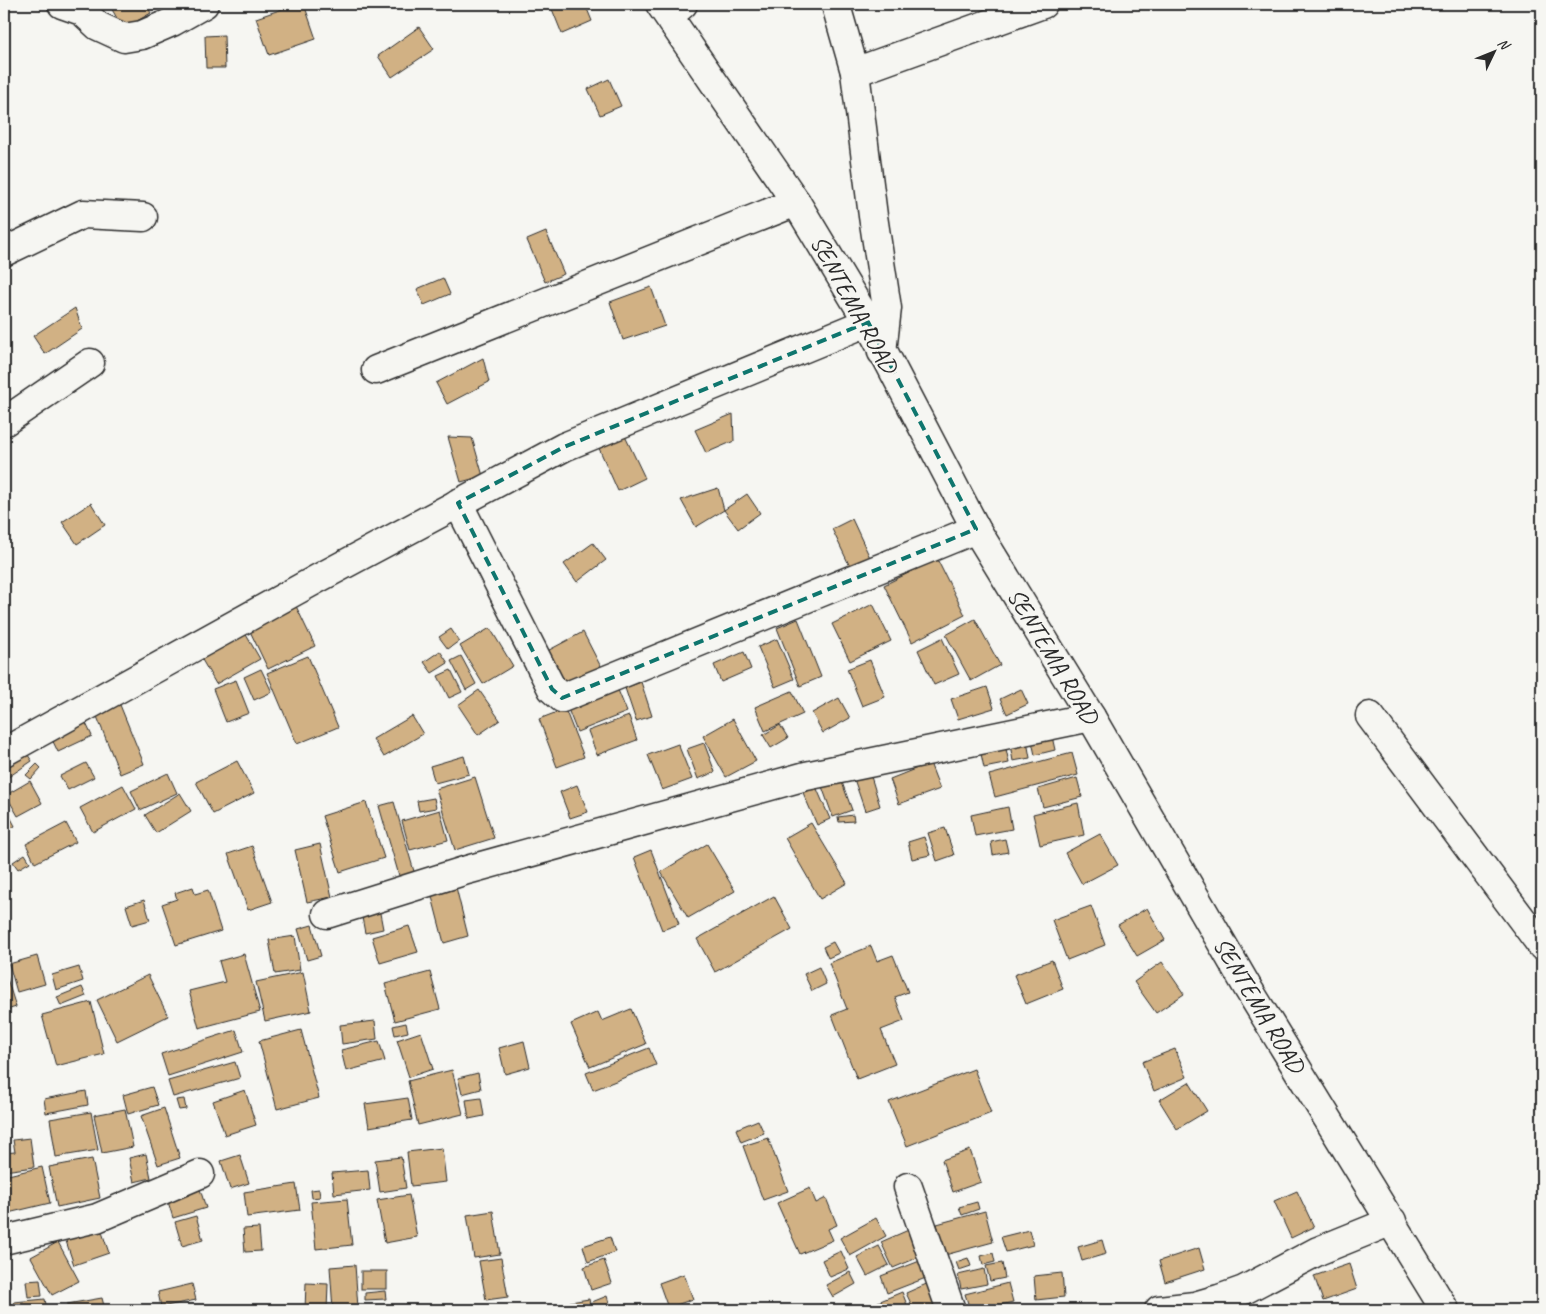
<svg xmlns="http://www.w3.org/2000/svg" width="1546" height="1314" viewBox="0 0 1546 1314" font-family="Caveat,sans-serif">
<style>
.building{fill:#d1b184;stroke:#2b2b2b}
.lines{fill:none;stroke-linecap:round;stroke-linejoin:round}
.street-casing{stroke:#2b2b2b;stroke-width:31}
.secondary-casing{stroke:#2b2b2b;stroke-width:31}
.street{stroke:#f6f6f2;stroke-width:28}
.secondary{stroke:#f6f6f2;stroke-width:28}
.marked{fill:none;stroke:#0f766e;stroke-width:4;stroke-dasharray:10 6;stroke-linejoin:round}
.labels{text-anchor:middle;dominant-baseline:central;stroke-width:5;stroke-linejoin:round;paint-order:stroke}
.street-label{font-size:25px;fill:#2b2b2b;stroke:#f6f6f2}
</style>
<rect width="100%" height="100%" fill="#f6f6f2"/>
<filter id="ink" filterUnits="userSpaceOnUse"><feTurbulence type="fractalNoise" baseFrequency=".02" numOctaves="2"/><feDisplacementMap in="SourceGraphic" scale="10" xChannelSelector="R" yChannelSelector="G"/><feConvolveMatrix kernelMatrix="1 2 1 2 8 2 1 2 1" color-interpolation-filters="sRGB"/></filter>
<g filter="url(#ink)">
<g class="building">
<polygon points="109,4 146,4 151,13 123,29"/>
<polygon points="297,4 304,4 316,39 269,55 256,18"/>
<polygon points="550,4 585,4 592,21 562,34"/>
<polygon points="419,27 434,49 392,77 378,56"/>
<polygon points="224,35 225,68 206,68 205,36"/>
<polygon points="609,79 621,106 600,115 588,89"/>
<polygon points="546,232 564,274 545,282 527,240"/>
<polygon points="443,278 450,294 424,305 417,289"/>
<polygon points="651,287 665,326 623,340 610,302"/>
<polygon points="75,308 82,329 45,354 33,336"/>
<polygon points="483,358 489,382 447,404 436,383"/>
<polygon points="733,414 734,441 706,453 695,430"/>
<polygon points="624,434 645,478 618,491 598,446"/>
<polygon points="448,437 472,438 483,476 461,482"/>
<polygon points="718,488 724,510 696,527 681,500"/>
<polygon points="747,494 760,513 738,529 724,510"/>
<polygon points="91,503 105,525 77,544 62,522"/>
<polygon points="852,519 873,564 853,573 832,529"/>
<polygon points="593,543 606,560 577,582 564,564"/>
<polygon points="937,559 965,615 912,642 884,585"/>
<polygon points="295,604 315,646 268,669 248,627"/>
<polygon points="873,604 891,641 850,661 832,624"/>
<polygon points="798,619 821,677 800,686 777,628"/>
<polygon points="975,619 1000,665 971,681 946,635"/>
<polygon points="241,626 260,659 216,684 197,651"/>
<polygon points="490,628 513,666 483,684 460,646"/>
<polygon points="451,629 459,641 448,649 439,637"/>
<polygon points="583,632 601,667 556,690 538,656"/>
<polygon points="942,638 959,674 934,685 918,650"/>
<polygon points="777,639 794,679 775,687 758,647"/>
<polygon points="440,651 448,663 432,673 424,662"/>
<polygon points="744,652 751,669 721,682 714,665"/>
<polygon points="308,656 338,727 297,744 267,673"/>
<polygon points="461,656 476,684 466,690 451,661"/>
<polygon points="870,660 885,697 862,706 847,669"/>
<polygon points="261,669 272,692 254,700 244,677"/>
<polygon points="451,670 462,692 449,698 438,676"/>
<polygon points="236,680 249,713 226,722 213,689"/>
<polygon points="641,682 652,716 636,721 625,688"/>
<polygon points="987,687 994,708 958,719 951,699"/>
<polygon points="1021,689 1028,704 1007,714 1000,699"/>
<polygon points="479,690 500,720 478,735 458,705"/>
<polygon points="618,690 627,712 577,732 568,709"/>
<polygon points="792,691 803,714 765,731 755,707"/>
<polygon points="839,698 850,718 823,733 812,713"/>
<polygon points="118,700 144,764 120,774 94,709"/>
<polygon points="565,709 584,757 557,767 539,719"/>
<polygon points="412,716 423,734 384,757 373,739"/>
<polygon points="629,716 637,740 597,755 588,731"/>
<polygon points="83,717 92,736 58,752 49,733"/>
<polygon points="733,719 756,761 726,777 703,736"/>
<polygon points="780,725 788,738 771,748 763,735"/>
<polygon points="1051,732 1055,750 1035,755 1031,737"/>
<polygon points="1026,736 1030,758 1013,761 1009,739"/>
<polygon points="704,743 715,772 698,779 687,749"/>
<polygon points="678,744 692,779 662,790 648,755"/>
<polygon points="1005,744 1009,763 984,768 980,749"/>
<polygon points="21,745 32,761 4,780 4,757"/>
<polygon points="1072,753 1078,775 995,797 989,775"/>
<polygon points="464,756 469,774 435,783 430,766"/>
<polygon points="237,761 254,793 213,814 196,782"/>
<polygon points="86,763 94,777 68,790 60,776"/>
<polygon points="930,763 940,789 899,804 890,779"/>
<polygon points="37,764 41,768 31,779 26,775"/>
<polygon points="869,770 880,806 865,811 853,776"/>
<polygon points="168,773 177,793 140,810 131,791"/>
<polygon points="839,774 852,810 833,817 820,781"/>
<polygon points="475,777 494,838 455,850 436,789"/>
<polygon points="1077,778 1082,797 1043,807 1038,789"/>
<polygon points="30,781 42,803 18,816 6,795"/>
<polygon points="814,782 830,819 817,825 801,788"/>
<polygon points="123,785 136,809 93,832 80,808"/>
<polygon points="577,785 588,812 570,818 560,792"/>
<polygon points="180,793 191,811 156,833 145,815"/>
<polygon points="434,798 436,808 419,811 417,801"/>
<polygon points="366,802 384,858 340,872 322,816"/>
<polygon points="394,802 415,875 400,879 379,806"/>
<polygon points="1078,803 1084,835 1040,845 1033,814"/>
<polygon points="4,805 15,826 4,832"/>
<polygon points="1008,807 1012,829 975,836 971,815"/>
<polygon points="440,810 448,840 410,850 402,821"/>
<polygon points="853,815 854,821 839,822 838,817"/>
<polygon points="66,823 76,842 35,863 26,844"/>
<polygon points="811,823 847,883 820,899 785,838"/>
<polygon points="945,828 954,855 937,861 928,833"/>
<polygon points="1100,834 1118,865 1082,884 1065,853"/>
<polygon points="924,837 930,855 912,859 908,842"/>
<polygon points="1005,839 1008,852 993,855 991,842"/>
<polygon points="320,844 332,897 307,902 295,850"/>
<polygon points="707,844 735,891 688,918 661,872"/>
<polygon points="252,846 272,902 248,910 228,854"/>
<polygon points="651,850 679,924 662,930 634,857"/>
<polygon points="25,854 30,862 18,869 13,862"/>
<polygon points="454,879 468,936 444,943 429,885"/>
<polygon points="193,887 195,894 208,890 221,931 176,945 162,904 177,899 175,893"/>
<polygon points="774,896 792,929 715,972 697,939"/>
<polygon points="144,900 150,920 132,925 126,906"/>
<polygon points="1091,906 1105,945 1067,960 1052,920"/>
<polygon points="379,908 383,929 365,933 361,912"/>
<polygon points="1147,908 1165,940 1137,956 1118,925"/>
<polygon points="312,925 321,956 307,960 298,929"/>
<polygon points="409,926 418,952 380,963 372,937"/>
<polygon points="295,936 300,970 275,974 269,940"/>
<polygon points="833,942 839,953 828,958 823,947"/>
<polygon points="871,946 877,961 893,955 908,992 895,997 904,1021 881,1030 895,1064 857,1079 832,1015 847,1009 829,963"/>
<polygon points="244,954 260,1012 199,1028 189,991 225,982 219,961"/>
<polygon points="37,956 45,984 17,992 9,964"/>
<polygon points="1052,960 1063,989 1026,1004 1014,975"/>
<polygon points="1162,962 1184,994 1156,1013 1134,982"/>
<polygon points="79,967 83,981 56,990 52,975"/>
<polygon points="819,967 826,984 812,991 804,974"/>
<polygon points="4,969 16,1007 4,1011"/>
<polygon points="303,972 311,1011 265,1021 256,982"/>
<polygon points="430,972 440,1009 395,1021 385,984"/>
<polygon points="148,975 168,1016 117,1041 97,1000"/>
<polygon points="82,987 86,996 61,1006 57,997"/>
<polygon points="91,1002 104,1054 56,1066 42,1015"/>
<polygon points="631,1009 646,1044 590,1067 571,1024 598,1012 602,1021"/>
<polygon points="375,1021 377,1039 342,1044 340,1025"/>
<polygon points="406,1023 408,1032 395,1035 393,1026"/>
<polygon points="236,1030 243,1052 168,1076 161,1054"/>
<polygon points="301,1030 319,1098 277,1109 259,1041"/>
<polygon points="421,1032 433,1069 409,1077 397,1040"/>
<polygon points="4,1034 10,1055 4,1057"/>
<polygon points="379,1041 385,1061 346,1071 341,1050"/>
<polygon points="524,1041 530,1067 505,1074 499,1048"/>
<polygon points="649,1048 656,1065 593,1090 586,1073"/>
<polygon points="1175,1049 1187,1077 1154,1091 1142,1062"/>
<polygon points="235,1062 240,1078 173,1097 168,1081"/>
<polygon points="974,1069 991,1113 907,1146 889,1102"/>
<polygon points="452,1070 463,1114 418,1125 408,1081"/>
<polygon points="478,1073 481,1089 462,1094 458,1078"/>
<polygon points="1189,1082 1207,1111 1177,1129 1159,1100"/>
<polygon points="152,1087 158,1105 128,1114 123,1095"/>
<polygon points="245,1090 256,1125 225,1135 213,1101"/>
<polygon points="86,1091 88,1105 46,1113 44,1099"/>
<polygon points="408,1098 412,1120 369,1127 365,1104"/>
<polygon points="481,1098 484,1116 469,1119 466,1100"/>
<polygon points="184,1099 186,1109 179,1110 176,1100"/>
<polygon points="164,1108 180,1158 158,1165 141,1116"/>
<polygon points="125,1109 133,1147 102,1153 94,1115"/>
<polygon points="91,1112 98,1150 56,1157 50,1119"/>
<polygon points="758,1120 764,1133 741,1142 736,1129"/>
<polygon points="30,1138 34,1167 4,1171 4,1153 15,1152 13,1140"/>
<polygon points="768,1138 788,1191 763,1200 743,1146"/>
<polygon points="442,1148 446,1182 411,1186 407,1152"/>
<polygon points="970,1150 981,1182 953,1192 942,1160"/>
<polygon points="146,1154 151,1178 134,1182 129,1158"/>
<polygon points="240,1155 249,1183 230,1189 221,1161"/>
<polygon points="401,1157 406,1188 380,1192 375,1160"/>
<polygon points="92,1159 100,1198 57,1207 49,1167"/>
<polygon points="42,1167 50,1203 8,1213 4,1195 4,1176"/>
<polygon points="368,1170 370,1190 334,1194 332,1173"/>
<polygon points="296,1184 300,1210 247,1217 244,1192"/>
<polygon points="199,1186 206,1208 173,1218 166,1195"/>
<polygon points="810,1188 816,1203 826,1198 837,1225 828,1229 833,1240 800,1254 777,1203"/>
<polygon points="319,1189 320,1197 312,1198 311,1190"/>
<polygon points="1297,1191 1314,1227 1291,1238 1274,1201"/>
<polygon points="409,1195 417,1237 385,1243 377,1200"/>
<polygon points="347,1199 352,1245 316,1249 311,1202"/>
<polygon points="977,1202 979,1209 962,1215 959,1207"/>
<polygon points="493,1211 500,1254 474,1258 467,1215"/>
<polygon points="985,1211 993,1242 945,1255 937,1224"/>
<polygon points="196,1216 203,1240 182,1246 175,1222"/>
<polygon points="876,1218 886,1236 850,1256 840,1238"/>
<polygon points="77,1227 80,1236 101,1229 109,1253 74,1265 63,1232"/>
<polygon points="259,1228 261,1251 245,1252 243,1229"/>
<polygon points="913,1228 924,1255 893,1268 881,1242"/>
<polygon points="1029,1230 1033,1245 1006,1252 1001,1237"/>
<polygon points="610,1237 615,1252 588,1262 583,1246"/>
<polygon points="1102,1240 1106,1254 1082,1261 1078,1247"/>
<polygon points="58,1242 79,1281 52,1295 31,1257"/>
<polygon points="879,1246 889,1265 867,1276 857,1257"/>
<polygon points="1199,1248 1205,1269 1165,1282 1159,1261"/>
<polygon points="841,1251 849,1269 830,1277 822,1260"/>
<polygon points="993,1253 995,1262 983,1265 981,1256"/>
<polygon points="501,1258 508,1297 486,1300 479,1261"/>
<polygon points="968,1258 971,1266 959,1270 956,1262"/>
<polygon points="925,1259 931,1276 887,1293 881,1276"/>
<polygon points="604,1260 612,1283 591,1290 584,1267"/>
<polygon points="1002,1263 1005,1278 990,1281 986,1266"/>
<polygon points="1349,1264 1357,1289 1323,1301 1314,1276"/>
<polygon points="355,1265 358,1308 333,1310 330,1267"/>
<polygon points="984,1269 987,1284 961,1289 958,1275"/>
<rect x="361" y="1271" width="26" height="18"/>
<polygon points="850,1272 856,1284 833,1297 826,1285"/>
<polygon points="1062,1273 1064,1297 1036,1300 1034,1276"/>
<polygon points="684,1274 693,1299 668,1308 659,1283"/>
<polygon points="40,1280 42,1296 28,1297 26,1281"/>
<polygon points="931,1282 944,1310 914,1310 906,1293"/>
<polygon points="306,1283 328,1284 327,1310 305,1310"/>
<polygon points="1008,1283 1013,1302 979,1310 970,1310 965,1294"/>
<polygon points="192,1284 196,1300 161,1307 158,1292"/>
<polygon points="385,1291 386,1299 365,1300 365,1293"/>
<polygon points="902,1292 909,1310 882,1310 878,1302"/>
<polygon points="607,1296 611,1310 595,1310 592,1302"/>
<polygon points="102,1298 105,1310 68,1310 67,1304"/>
<polygon points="45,1299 47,1310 15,1310 14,1302"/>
<polygon points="589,1299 591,1310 571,1310 570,1302"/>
</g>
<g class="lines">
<g class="street-casing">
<g id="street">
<polyline points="62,4 82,11 98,26 124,38 142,35 172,22 204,4"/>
<polyline points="838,4 837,9 855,72 873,216 887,308 882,352"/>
<polyline points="669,16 683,4"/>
<polyline points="855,72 1043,4"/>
<polyline points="4,252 83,214 143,217"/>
<polyline points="376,370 796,202"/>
<polyline points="4,422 90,363"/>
<polyline points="458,503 552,689 562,698 976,529"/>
<polyline points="1370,716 1542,946"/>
<polyline points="4,752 317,579 564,447 868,322"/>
<polyline points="327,914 467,870 806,776 1091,717"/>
<polyline points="908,1187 951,1310"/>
<polyline points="4,1240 97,1218 200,1174"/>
<polyline points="1159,1310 1195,1306 1219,1299 1244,1290 1318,1251 1392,1221"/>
</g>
</g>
<g class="secondary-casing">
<polyline id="secondary" points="660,4 796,202 868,322 976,529 1091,717 1249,990 1445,1310"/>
</g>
<use href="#street" class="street"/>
<use href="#secondary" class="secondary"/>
</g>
</g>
<path class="marked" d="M868,322L976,529L562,698L552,689L458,503L564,447Z"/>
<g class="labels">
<g class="street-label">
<text transform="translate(854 304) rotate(61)">SENTEMA ROAD</text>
<text transform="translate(1053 656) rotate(59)">SENTEMA ROAD</text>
<text transform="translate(1259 1005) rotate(59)">SENTEMA ROAD</text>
</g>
</g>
<rect width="1546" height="1314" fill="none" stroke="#f6f6f2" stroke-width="20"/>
<rect x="10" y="10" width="1526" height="1294" fill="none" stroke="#2b2b2b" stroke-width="2" filter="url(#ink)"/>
<g transform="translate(1494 52) rotate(47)" stroke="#f6f6f2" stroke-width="4" paint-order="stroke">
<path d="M0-4L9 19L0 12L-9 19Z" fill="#2b2b2b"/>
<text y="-8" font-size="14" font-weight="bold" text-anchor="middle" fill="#2b2b2b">N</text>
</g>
</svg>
